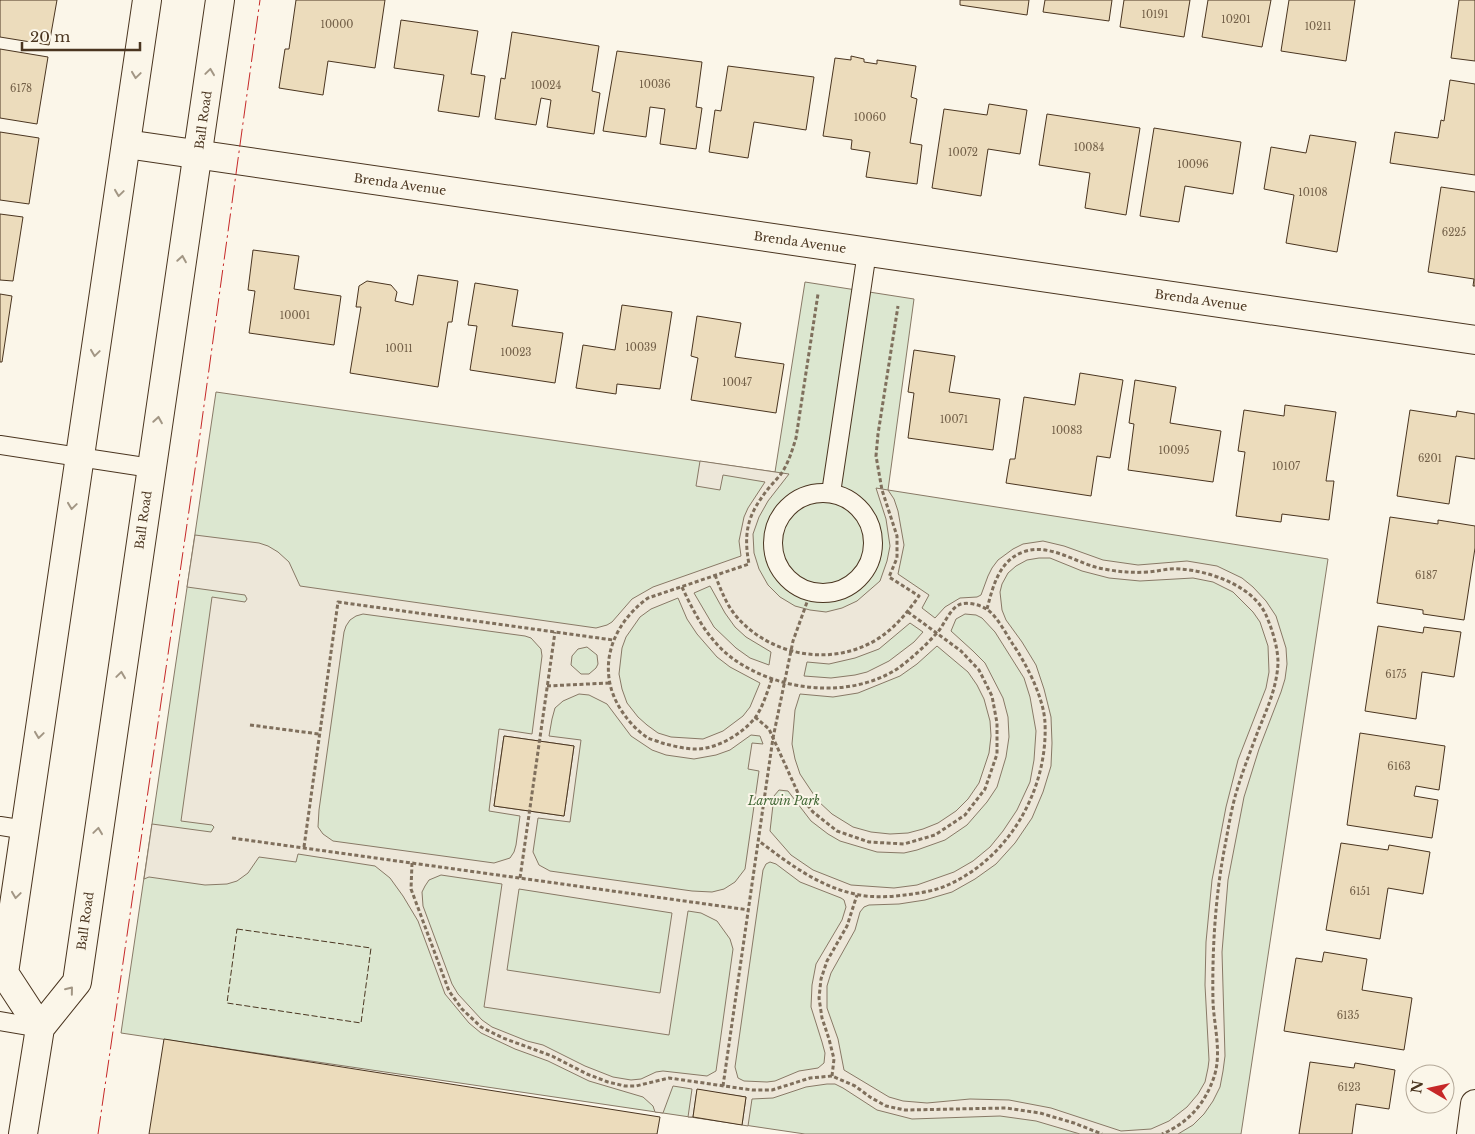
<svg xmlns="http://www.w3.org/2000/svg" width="1475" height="1134" viewBox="0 0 1475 1134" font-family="'Libre Baskerville',serif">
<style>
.green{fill:#dce7d0;stroke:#887966}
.parking{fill:#ede7d9;stroke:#887966;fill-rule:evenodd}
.building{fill:#ecdcbc;stroke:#4a3520}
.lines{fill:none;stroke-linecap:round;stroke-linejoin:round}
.lane-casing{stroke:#4a3520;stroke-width:20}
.street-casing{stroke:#4a3520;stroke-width:30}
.primary-casing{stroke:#4a3520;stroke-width:30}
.path{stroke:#7f6f5c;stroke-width:3;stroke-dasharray:4 2.5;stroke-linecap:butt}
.lane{stroke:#fbf6e9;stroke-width:18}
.street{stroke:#fbf6e9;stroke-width:28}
.primary{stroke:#fbf6e9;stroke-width:28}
.fence{stroke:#4a3520;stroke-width:1;stroke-dasharray:6 2.5;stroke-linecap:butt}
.power{stroke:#c62828;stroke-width:1;stroke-dasharray:18 4 2.5 4;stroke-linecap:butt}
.oneway{stroke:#a29684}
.labels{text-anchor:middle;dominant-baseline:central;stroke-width:4;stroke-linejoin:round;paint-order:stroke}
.number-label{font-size:10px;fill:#725f47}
.street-label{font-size:12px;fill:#4a3520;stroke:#fbf6e9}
.park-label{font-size:12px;font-style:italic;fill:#436837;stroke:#fbf6e9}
</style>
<rect width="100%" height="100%" fill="#fbf6e9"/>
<polygon class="green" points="805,282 914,299 888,490 1328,559 1241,1134 805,1134 121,1033 216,392 775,472"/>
<path class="parking" d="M700,461L789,474L768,501L759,517L753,534L754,553L759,569L768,585L780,597L795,606L810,610L826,612L842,608L857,601L880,581L887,561L890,546L886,519L876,488L888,490L894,499L898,511L904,545L898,574L929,595L922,608L935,618L945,607L960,598L977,597L981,595L988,576L992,568L998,560L1013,549L1023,544L1043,541L1064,546L1103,560L1138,565L1187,561L1217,566L1242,578L1253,587L1266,601L1276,616L1286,648L1287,664L1285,679L1281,692L1259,749L1244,797L1228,880L1222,952L1225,1056L1223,1071L1220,1087L1213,1101L1204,1114L1193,1125L1178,1134H1080L1036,1121L1000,1116L912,1119L877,1110L843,1088L835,1084H827L806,1087L773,1098L752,1099L748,1126L742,1125L746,1097L697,1090L693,1117H688L692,1089L673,1086L663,1113L655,1112L653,1106L643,1097L589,1081L548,1061L515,1049L481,1033L469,1023L445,994L418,921L403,896L390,878L375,866L298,854L296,862L259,857L248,873L237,881L227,884L205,885L149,877L144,879L152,824L211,832L214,827L212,825L181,821L212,597L245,602L247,599L245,595L187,587L195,535L259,543L268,546L278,552L289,562L300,586L596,628L607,625L612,622L632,599L653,587L741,556L739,541L744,517L748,508L765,482L723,475L720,490L696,486ZM1039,558H1050L1082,571L1109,578L1140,581L1193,578L1213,582L1233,592L1253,612L1260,622L1268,646L1269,672L1266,688L1238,760L1226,807L1212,880L1206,942L1205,985L1209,1060L1208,1068L1205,1082L1198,1094L1187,1107L1169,1121L1151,1129L1121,1131L1051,1108L1009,1100L970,1099L927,1103L903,1101L889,1097L844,1070L838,1039L827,1008V986L831,973L855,930L860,912L864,907L869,905L899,904L925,900L952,892L975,879L996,864L1015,843L1032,818L1043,792L1051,766L1052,743L1051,717L1044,689L1036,665L1022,642L1006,620L1002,610L1000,592L1002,584L1008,573L1016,566L1027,560ZM710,586L725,613L735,627L746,637L771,652L769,665L750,658L736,648L714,627L694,593ZM678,598L687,619L697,634L717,657L730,667L760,683L750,707L743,716L723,731L703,739L671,737L658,733L647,725L638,717L627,703L622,689L619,674L622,648L626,637L640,617L651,609ZM363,614L525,636L531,638L541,649L542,656L532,734L499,729L489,811L520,816L516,845L514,852L510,858L494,863L333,841L323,834L318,827L319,810L344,632L346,626L350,620L356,616ZM965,614L976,615L982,618L995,632L1024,678L1030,697L1036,731L1034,760L1030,782L1017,810L1003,831L990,847L973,861L954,872L917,885L894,888L851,885L813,870L791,855L770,831L774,796L779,790L788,791L811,821L828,834L840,841L877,852L904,853L917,850L945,840L967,825L987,802L997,787L1006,757L1009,737L1008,717L1003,698L985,663L973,651L951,631L956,619ZM910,623L923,632L914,642L889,661L867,672L855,675L831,678L804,676L807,662L829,664L855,658L879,649ZM937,646L968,672L977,685L984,699L990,721L991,736L989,753L979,783L968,799L956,811L938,823L923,829L908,833L890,834L871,832L853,827L832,814L818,801L800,774L795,759L792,744L795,710L800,694L833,697L858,693L900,676L917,664ZM587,647L597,655L598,664L596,668L589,674H581L571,665L572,656L578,649ZM579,694L589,695L607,704L631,736L652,750L666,755L694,759L716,755L730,750L751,735L760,736L763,744L752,743L748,769L759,771L745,869L735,882L724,889L712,892L692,891L550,871L539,865L533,852L538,818L570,822L581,740L549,736L552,719L555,708L563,701ZM504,736L574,746L564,816L494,806ZM770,862L776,864L800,882L841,898L844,900L846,907L842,920L816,964L812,985L811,1007L822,1042L825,1053L824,1063L818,1068L799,1071L775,1081L767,1082L744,1081L738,1078L735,1067L763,870L766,864ZM441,875L502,884L484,1007L669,1035L688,911L701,913L717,921L730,939L733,949L716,1071L707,1076L663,1071L656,1072L641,1079L631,1080L613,1077L585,1066L543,1045L527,1041L492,1027L482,1020L458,994L452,984L423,906L422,892L425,886L429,880ZM519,889L672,913L660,993L507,970Z"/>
<g class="building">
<polygon points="0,0 57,0 49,45 0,37"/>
<polygon points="296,0 385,0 375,68 328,61 323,95 279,88 285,49 289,49"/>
<polygon points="960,0 1029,0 1027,15 960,5"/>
<polygon points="1045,0 1112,0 1109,21 1043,12"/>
<polygon points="1124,0 1190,0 1184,37 1120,27"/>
<polygon points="1208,0 1271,0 1262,47 1202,37"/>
<polygon points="1289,0 1355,0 1346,61 1281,51"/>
<polygon points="1459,0 1475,0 1475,61 1451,58"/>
<polygon points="401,20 478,31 471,74 485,76 479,117 438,111 444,75 394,68"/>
<polygon points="512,32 599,46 592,91 600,93 594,134 547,127 551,100 541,98 536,125 495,119 501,78 505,79"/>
<polygon points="0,49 48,57 37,124 0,118"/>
<polygon points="617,51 702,62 696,107 702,108 696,149 660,144 665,109 650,107 646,137 603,131"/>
<polygon points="851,56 864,59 864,62 877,64 877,60 916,66 911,97 917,99 910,143 922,145 917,184 866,177 870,152 851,149 852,140 823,136 835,58 851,60"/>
<polygon points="728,66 814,77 806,130 754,122 748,158 709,152 715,110 721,111"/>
<polygon points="1450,80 1475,84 1475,175 1390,163 1395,132 1438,138 1441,120 1444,121"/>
<polygon points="989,104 1027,110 1020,154 988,149 981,196 932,188 944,109 987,115"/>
<polygon points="1047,114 1140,128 1126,215 1085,208 1090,173 1039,165"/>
<polygon points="1154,128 1241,142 1233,194 1185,186 1179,222 1140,216"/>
<polygon points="0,132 39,138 29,204 0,200"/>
<polygon points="1310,135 1356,142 1337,252 1286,243 1294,195 1264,189 1271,147 1306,153"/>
<polygon points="1441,187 1475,192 1475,286 1473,286 1474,279 1428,272"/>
<polygon points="0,214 23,217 13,281 0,280"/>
<polygon points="253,250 299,256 294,289 341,296 334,345 249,333 255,291 248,290"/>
<polygon points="418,275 458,281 452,322 448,322 438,387 350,373 361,307 356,307 359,286 367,281 391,285 397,292 395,301 413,305"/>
<polygon points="475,283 518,290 512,326 563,333 555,383 470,370 477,326 468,325"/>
<polygon points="0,294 12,296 2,362 0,362"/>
<polygon points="622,305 672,312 660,389 617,384 616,394 576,388 583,345 615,350"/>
<polygon points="697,316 741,323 735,357 784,364 776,413 691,400 698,358 691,356"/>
<polygon points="914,350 955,356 949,392 1000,399 993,450 908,438 914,393 908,392"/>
<polygon points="1080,373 1123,380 1110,458 1097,456 1091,496 1006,483 1010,459 1015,459 1024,397 1075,405"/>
<polygon points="1135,380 1176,387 1170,423 1221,431 1213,482 1128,470 1134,424 1129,423"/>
<polygon points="1285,405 1336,412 1326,481 1334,481 1329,520 1282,514 1281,522 1236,516 1245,452 1238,451 1244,410 1284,416"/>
<polygon points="1410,410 1456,417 1457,411 1475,414 1475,459 1456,456 1449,504 1397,496"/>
<polygon points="1390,517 1438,524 1438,520 1475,526 1475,548 1464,620 1423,614 1423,610 1377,603"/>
<polygon points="1378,626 1423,633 1424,627 1461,632 1454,677 1422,672 1416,719 1365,711"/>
<polygon points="1360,733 1445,746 1439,790 1416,786 1414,796 1438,800 1432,838 1347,825"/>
<polygon points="504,736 574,746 564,816 494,806"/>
<polygon points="1341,843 1388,850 1389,845 1430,852 1423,894 1388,888 1380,939 1326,930"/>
<polygon points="1324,952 1367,959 1362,990 1412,998 1404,1050 1284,1031 1296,958 1322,962"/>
<polygon points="164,1039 660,1117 657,1134 149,1134"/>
<polygon points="1310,1062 1354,1068 1355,1063 1395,1070 1389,1109 1356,1104 1352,1134 1299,1134"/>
<polygon points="697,1089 746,1097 742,1125 693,1117"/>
</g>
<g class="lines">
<g class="lane-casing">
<g id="lane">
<polyline points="0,445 151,468"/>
<polyline points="831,493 867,252"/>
<circle cx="823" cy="543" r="50"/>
<polyline points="0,826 26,830"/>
<polyline points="0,1021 40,1028"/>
</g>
</g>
<g class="street-casing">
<g id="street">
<polyline points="126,144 1475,340"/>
<polyline points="1471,1134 1475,1104"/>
</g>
</g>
<g class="primary-casing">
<g id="primary">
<polyline points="40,1028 4,973 147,0"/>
<polyline points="23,1134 40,1028 77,982 220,0"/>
</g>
</g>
<g class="path">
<path d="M715,575C721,590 726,604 736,616C770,656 831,667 876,640C894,629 907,613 919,596L889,577L897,558V536L882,490L876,456L878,434L898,306"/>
<path d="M682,587C694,613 708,640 732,658C777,691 848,700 897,669C910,660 924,647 935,635C944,627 949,608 961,604C970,602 981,605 988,610C998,618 1005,632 1012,643C1026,663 1044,698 1045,723C1048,789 1010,856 950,884C936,891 920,893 905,895C889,897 871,898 855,894C818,886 788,863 759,841"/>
<path d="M987,609C993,586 999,561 1023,552C1051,542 1078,565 1104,569C1120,572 1133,573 1149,572C1159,571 1169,568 1180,569C1210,571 1253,586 1266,615C1272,629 1278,647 1278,663C1277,687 1267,709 1258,731C1251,750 1243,770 1237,790C1231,809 1228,831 1224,851C1215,900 1212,952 1213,1002C1214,1026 1222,1053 1214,1077C1205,1104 1188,1123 1162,1134"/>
<path d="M772,679C767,692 763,707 755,718C742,734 717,749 696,749C685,749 673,746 662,743C658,741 652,740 648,738C640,733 631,724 626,717C594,676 608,627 648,598L749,564C743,532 748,514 768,489C772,484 777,479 781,474C788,464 792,451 796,438L818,294"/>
<polyline points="547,686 609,683"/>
<polyline points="755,717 769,729 798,793 813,812 837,831 869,842 904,844 935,835 965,815 985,789 997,754 997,723 992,696 979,670 961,651 908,612"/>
<polyline points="250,725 319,734"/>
<polyline points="232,838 749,910"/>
<polyline points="304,847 338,602 613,640"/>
<polyline points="412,863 411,889 449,991 462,1009 481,1027 503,1038 552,1056 587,1074 608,1082 625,1086 636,1086 669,1078 752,1090 772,1090 810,1078 832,1076 855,1086 870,1097 886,1106 905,1110 1006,1108 1040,1113 1074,1123 1102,1134"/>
<polyline points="520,878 555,632"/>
<polyline points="832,1076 834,1059 829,1039 822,1018 819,998 821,979 827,961 847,926 857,895"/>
<polyline points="723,1086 773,738 793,641 811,591"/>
</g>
<use href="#lane" class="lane"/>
<use href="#street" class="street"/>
<use href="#primary" class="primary"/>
<polygon class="fence" points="237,929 371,948 361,1023 227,1003"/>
<polyline class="power" points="98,1134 198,449 260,0"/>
</g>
<defs><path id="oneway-chevron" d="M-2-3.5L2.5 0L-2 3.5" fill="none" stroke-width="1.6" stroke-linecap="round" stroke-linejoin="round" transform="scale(1.25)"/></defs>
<g class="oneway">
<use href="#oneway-chevron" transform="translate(210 72) rotate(-82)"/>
<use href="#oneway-chevron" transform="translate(136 75) rotate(98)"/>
<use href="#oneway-chevron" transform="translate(119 193) rotate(98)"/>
<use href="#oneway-chevron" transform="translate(182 259) rotate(-81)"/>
<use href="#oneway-chevron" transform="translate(95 353) rotate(98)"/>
<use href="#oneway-chevron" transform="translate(158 420) rotate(-81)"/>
<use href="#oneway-chevron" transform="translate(72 506) rotate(98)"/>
<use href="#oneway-chevron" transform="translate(121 675) rotate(-82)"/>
<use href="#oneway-chevron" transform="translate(39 735) rotate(98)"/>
<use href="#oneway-chevron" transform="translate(98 831) rotate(-82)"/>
<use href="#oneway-chevron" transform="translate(16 895) rotate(98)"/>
<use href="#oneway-chevron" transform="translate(70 990) rotate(-51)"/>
</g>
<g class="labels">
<g class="number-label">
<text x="1155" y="14">10191</text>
<text x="1236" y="19">10201</text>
<text x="337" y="24">10000</text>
<text x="1318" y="26">10211</text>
<text x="655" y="84">10036</text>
<text x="546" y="85">10024</text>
<text x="21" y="88">6178</text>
<text x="870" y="117">10060</text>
<text x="1089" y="147">10084</text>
<text x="963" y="152">10072</text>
<text x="1193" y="164">10096</text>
<text x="1313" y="192">10108</text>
<text x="1454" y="232">6225</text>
<text x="295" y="315">10001</text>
<text x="641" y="347">10039</text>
<text x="399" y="348">10011</text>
<text x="516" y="352">10023</text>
<text x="737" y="382">10047</text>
<text x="954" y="419">10071</text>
<text x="1067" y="430">10083</text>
<text x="1174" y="450">10095</text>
<text x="1430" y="458">6201</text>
<text x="1286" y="466">10107</text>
<text x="1426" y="575">6187</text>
<text x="1396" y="674">6175</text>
<text x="1399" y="766">6163</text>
<text x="1360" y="891">6151</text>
<text x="1348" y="1015">6135</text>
<text x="1349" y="1087">6123</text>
</g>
<g class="street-label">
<text transform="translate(203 120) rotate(-82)">Ball Road</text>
<text transform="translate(400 184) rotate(8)">Brenda Avenue</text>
<text transform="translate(800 242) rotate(8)">Brenda Avenue</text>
<text transform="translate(1201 300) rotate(8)">Brenda Avenue</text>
<text transform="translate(143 520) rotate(-82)">Ball Road</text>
<text transform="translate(85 921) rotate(-82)">Ball Road</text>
</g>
<g class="park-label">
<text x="784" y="800">Larwin Park</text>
</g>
</g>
<g transform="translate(1430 1089) rotate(279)"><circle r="24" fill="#fbf6e9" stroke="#b4a999"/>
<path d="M0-4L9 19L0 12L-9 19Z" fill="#c62828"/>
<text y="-8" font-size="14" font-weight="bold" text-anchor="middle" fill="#4a3520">N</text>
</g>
<path d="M22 42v8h118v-8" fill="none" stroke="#4a3520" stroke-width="2.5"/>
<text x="30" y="42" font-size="15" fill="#4a3520" stroke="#fbf6e9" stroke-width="4" paint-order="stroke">20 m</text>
</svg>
